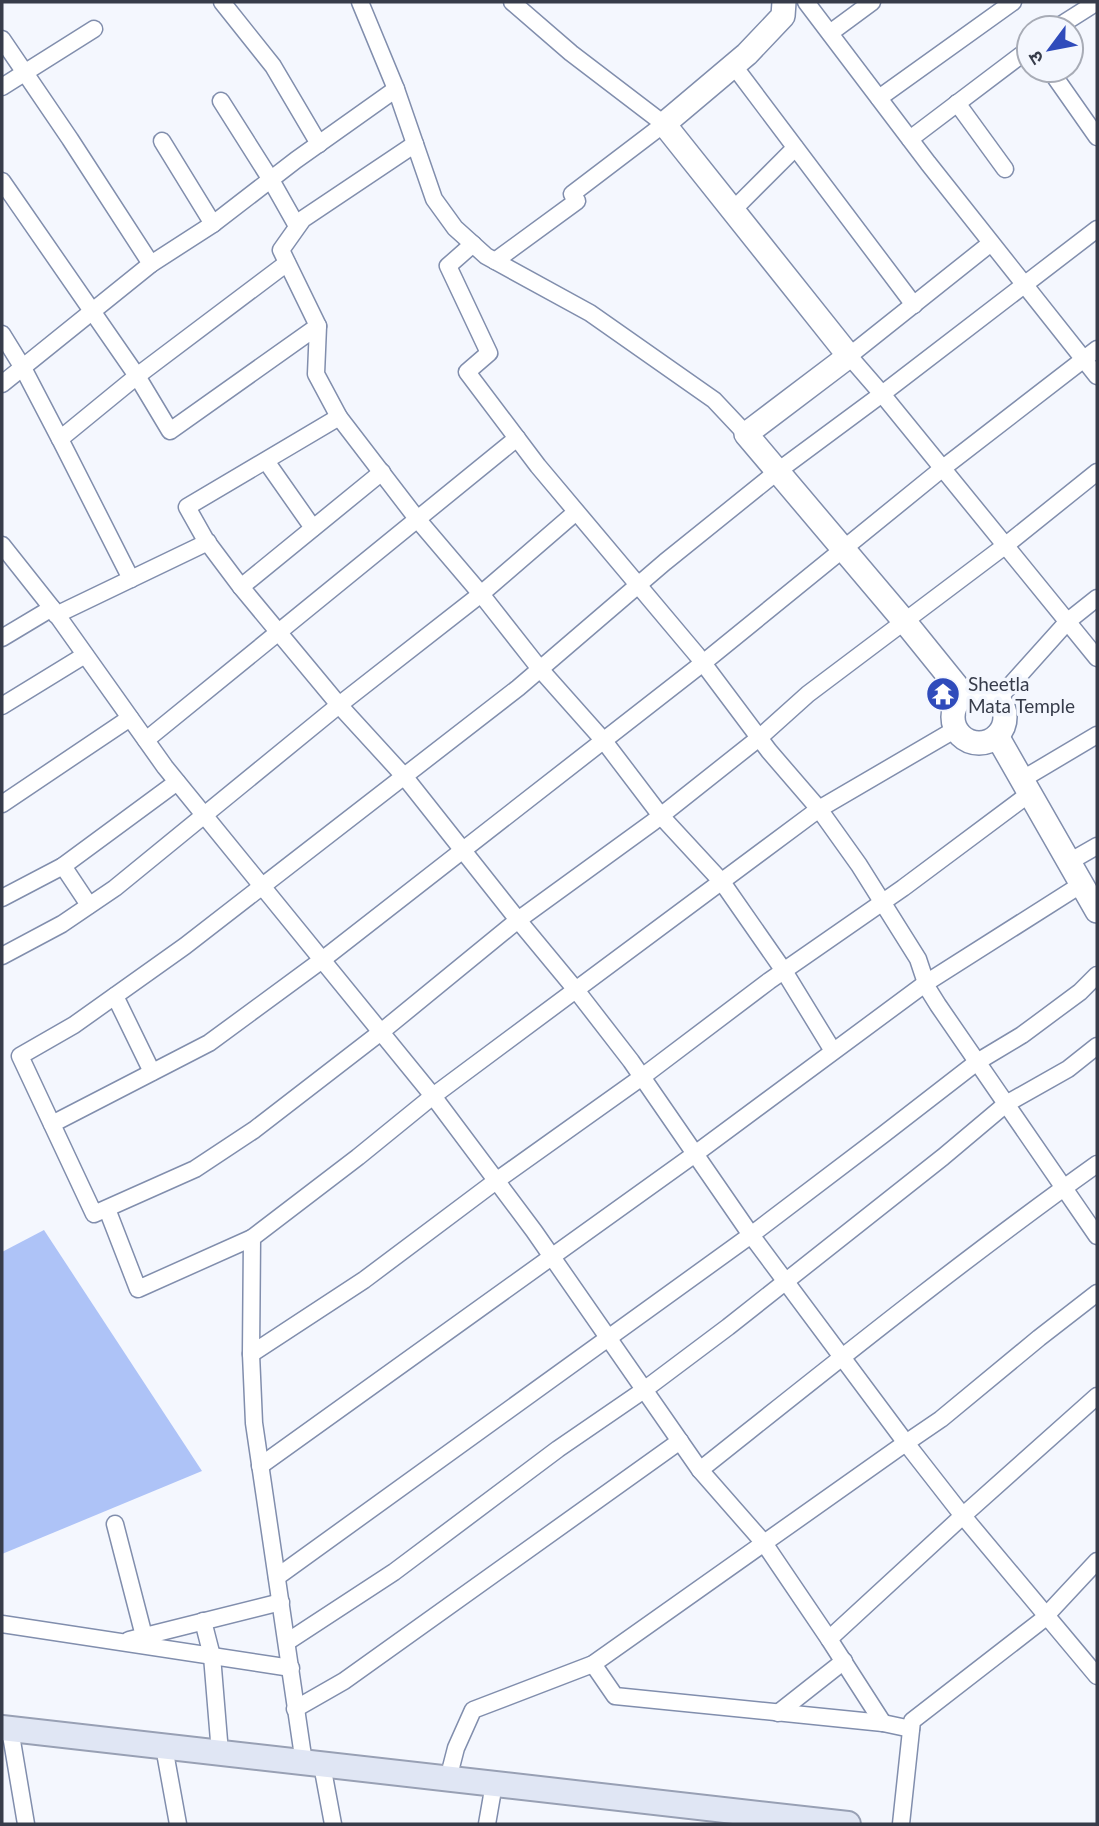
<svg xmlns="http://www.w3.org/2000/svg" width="1099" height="1826" viewBox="0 0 1099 1826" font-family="Lato,'Noto Sans Devanagari',sans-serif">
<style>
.green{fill:#aec3f7}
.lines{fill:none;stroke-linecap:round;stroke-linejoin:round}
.street-casing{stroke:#818ead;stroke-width:19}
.secondary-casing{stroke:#818ead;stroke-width:26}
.primary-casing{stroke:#98a0b4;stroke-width:28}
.street{stroke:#fff;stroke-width:16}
.secondary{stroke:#fff;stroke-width:23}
.primary{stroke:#e0e6f4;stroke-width:24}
.labels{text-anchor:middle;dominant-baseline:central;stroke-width:7;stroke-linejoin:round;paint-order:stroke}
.poi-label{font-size:19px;fill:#373c4a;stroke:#f4f7fe;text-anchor:start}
</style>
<rect width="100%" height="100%" fill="#f4f7fe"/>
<polygon class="green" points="44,1230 202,1471 2,1554 2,1252"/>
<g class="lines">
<g class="street-casing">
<g id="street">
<polyline points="222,2 273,66 319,144"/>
<polyline points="360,2 396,89 434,199 455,228 486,256 590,313 714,400 746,434"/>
<polyline points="806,2 928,163 1097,376"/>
<polyline points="1056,28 1097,2"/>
<polyline points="830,33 872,2"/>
<polyline points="2,39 70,139 151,264"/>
<polyline points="734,66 914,305"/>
<polyline points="1050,70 1097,137"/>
<polyline points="2,87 94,29"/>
<polyline points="879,98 1013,2"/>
<polyline points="221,101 271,180 297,226"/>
<polyline points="957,103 1005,169"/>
<polyline points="910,139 1029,49"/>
<polyline points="162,141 213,224"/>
<polyline points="2,181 137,376 170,431 318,326 316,374 339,417 418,520 481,594 540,669 604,741 661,816 722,882 784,971 833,1051"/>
<polyline points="733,210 795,148"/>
<polyline points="1097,229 882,394 778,471 665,562 518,688 185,946 74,1025 20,1056 94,1214 195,1169 254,1130 381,1032 518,920 653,822 759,738 808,694 1006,545 1097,472"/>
<polyline points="991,243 849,356 882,394 1097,658"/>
<polyline points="473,244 448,266 489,353 467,372 538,466 697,655 769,751 819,809 859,865 918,959 928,989 938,1005 1097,1236"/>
<polyline points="495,261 577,201 572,194 664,124 571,53 512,2"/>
<polyline points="318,326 281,250 303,219 415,144"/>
<polyline points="2,334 23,368 60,439 137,376 287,263"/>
<polyline points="2,384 151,264 213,224 296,160 396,89"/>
<polyline points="339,417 187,507 205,539 241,587 339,705 404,776 518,920 576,990 631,1061 751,1235 906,1443 963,1516 1097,1676"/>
<polyline points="60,439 131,579"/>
<polyline points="266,461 313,528"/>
<polyline points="2,545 52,608 165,767 433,1096 534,1231 700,1470 764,1543 829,1639 883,1723"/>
<polyline points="241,587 382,472"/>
<polyline points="56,615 208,542"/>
<polyline points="2,638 52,608"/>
<polyline points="998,699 1068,621 1097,598"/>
<polyline points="2,706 85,655"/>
<polyline points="146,740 517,438"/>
<polyline points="1021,780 1097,735"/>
<polyline points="2,804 130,718"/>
<polyline points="1069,862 1097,846"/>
<polyline points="63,866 89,905"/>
<polyline points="2,898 63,866 177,782"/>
<polyline points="2,956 62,924 115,888 339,705 481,594 576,512"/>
<polyline points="115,996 152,1072"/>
<polyline points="52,1124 209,1043 322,960 703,663 943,468 1097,349"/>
<polyline points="107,1209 138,1289 252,1238"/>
<polyline points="251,1354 364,1280 496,1181 642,1077 769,981 903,888 1029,794"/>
<polyline points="260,1466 695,1154 926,983 1082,884"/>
<path d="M700,1470C831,1366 961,1261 1097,1164"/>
<polyline points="115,1524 144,1636"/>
<polyline points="277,1577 751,1235 884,1134 977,1062 1022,1035 1080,992 1097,975"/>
<polyline points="203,1621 212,1656 220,1753"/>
<polyline points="2,1624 291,1668"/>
<polyline points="829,1639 967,1512 1097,1396"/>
<polyline points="129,1640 281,1602"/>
<polyline points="287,1642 394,1572 558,1449 644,1390 728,1327 943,1157 1006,1104 1068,1069 1097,1046"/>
<polyline points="593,1664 615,1696 883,1723 911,1729"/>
<polyline points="295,1709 344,1681 680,1441"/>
<polyline points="778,1713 844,1661"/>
<polyline points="10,1729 26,1824"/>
<polyline points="164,1747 178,1824"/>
<polyline points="304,1763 254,1423 251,1354 252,1238 358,1157 433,1096 819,809 956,729"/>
<polyline points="322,1765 333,1824"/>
<polyline points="448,1779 456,1748 473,1710 593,1664 897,1449 941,1419 1039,1338 1097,1293"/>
<polyline points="487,1824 494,1784"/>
<polyline points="901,1824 912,1721 1041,1621 1097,1561"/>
</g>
</g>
<g class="secondary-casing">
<g id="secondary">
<polyline points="784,2 783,16 747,54 664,124 849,356 746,434 905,622 964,695"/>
<circle cx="979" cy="717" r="26"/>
<polyline points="997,736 1097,911"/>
</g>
</g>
<g class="primary-casing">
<polyline id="primary" points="2,1728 848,1824"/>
</g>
<use href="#street" class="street"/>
<use href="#secondary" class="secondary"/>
<use href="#primary" class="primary"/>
</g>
<defs>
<g id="temple-disc" transform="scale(1.75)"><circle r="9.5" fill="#2f4bbb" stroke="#f4f7fe"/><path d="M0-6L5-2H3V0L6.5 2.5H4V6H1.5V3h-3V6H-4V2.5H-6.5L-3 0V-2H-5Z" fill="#fff"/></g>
</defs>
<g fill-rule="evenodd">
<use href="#temple-disc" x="943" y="694"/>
</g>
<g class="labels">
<g class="poi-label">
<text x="968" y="683">Sheetla<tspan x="968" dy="22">Mata Temple</tspan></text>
</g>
</g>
<rect width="1099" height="1826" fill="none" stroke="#373c4a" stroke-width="7"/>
<g transform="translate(1050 49) rotate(238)"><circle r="33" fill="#f4f7fe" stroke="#a8acb6" stroke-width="2"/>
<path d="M0-5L12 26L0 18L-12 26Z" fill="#2f4bbb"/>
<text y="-10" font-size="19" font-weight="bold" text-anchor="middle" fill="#373c4a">उ</text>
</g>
</svg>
